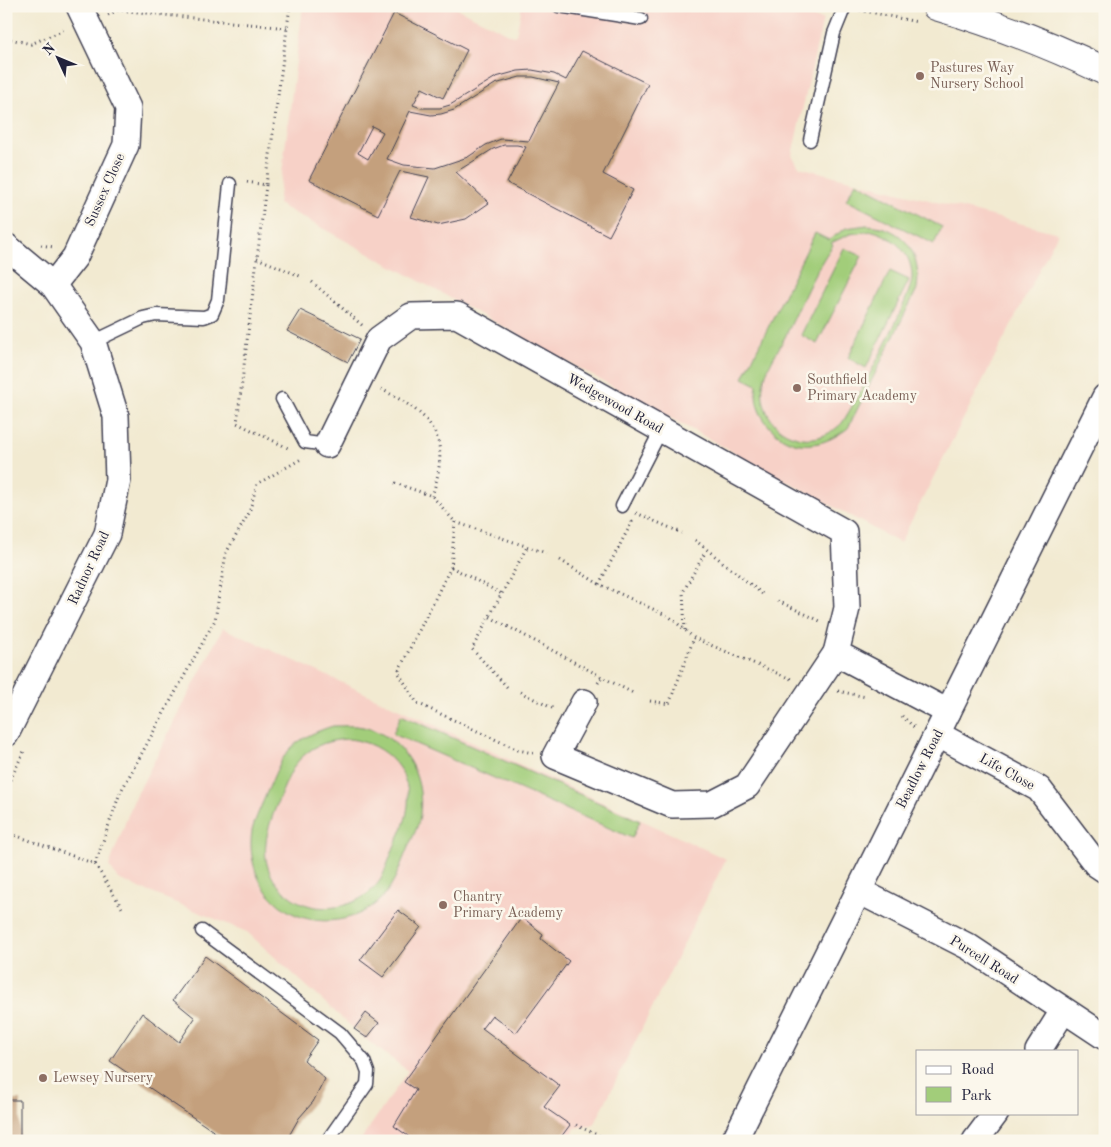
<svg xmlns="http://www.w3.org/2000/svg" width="1111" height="1147" viewBox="0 0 1111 1147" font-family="'Old Standard TT',serif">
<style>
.built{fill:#f7d1c7}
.green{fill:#a2cd7a;stroke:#62785a;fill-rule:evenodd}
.building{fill:#c4a07d;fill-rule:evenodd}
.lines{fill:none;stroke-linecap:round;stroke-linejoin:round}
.service-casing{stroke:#414052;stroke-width:15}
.minor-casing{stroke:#414052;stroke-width:28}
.tertiary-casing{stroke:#414052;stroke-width:30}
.path{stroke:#414052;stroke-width:3;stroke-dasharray:1 4;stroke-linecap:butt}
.service{stroke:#fff;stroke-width:12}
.minor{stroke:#fff;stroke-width:25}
.tertiary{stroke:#fff;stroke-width:28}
.education-dot{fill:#8d6e63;stroke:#fbf7ec;stroke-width:2}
.labels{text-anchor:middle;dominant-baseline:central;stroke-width:5;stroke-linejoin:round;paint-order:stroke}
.education-label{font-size:14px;fill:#785e54;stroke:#fbf7ec;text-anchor:start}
.street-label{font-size:14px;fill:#22223b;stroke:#fbf7ec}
</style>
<rect width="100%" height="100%" fill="#fbf7ec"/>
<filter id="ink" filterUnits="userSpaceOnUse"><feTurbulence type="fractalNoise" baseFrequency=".02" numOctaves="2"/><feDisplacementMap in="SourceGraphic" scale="10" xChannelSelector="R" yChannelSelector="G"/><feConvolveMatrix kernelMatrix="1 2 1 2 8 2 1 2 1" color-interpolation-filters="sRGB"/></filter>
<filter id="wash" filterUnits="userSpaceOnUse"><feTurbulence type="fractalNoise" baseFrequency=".0096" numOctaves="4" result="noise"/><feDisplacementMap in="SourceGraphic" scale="20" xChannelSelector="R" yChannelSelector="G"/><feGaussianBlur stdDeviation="1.12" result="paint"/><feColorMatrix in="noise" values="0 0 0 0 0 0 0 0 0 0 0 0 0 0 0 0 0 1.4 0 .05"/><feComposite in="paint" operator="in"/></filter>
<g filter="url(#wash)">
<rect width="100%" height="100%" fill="#f2ead1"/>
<g class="built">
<polygon points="303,6 452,6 513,36 516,35 522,6 748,6 823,19 792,155 799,167 1058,233 900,543 278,204"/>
<polygon points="223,628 726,859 594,1125 575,1128 569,1141 360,1141 408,1071 364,1038 247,932 118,879 109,866 133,802"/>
</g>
<g class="green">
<polygon points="856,182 942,227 934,244 846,200"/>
<path d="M867,225C904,227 922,253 917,289L848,428C822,449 790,452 768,425C758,412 754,401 757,385L743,378L815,233L829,240L846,228ZM873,231C894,237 912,253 912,277C912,298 856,402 842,423C829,436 812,442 794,436C772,430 760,406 763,385C765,369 778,351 785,337C800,307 813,272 833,245L831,243L850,234Z"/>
<polygon points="844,248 862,256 817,344 801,335"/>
<polygon points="890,271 909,280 866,368 848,358"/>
<polygon points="401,715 640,821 632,838 393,734"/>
<path d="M333,726C343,726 354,725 363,727C403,736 425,775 420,814C419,827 411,840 406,852C401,864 397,876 390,887C370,920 323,930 290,912C261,896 247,863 252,831C255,818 262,805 267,792C274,777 279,761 290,749C302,737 317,731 333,726ZM349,739C386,743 415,773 407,812C405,824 399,836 394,847C390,857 386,869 381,879C362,909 315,918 287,894C252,865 267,829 281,794C287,781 291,768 301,758C315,744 330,740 349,739Z"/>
</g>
<g id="blocks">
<g class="building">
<path d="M394,13L467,50L443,98L422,88L413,105L421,108H440L450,105L496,77L518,71L532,70L554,74L566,80L582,51L648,84L603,174L633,190L609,236L507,183L526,147L517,145H504L493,149L456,172L489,203L466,219L438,225L411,217L429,177L400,171L378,215L309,180ZM520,77H533L559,83L529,141L501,139L486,145L468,157L435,168L404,165L387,159L410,111L431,115L441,114L454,110L495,84ZM372,126L383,132L368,159L358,153Z"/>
<polygon points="300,310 360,339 348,362 287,331"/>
<polygon points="398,910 421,927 383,977 360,960"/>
<polygon points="522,917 543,934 541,939 569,961 516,1033 492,1015 482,1028 560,1086 544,1107 570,1125 558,1141 539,1141 533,1137 529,1141 415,1141 394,1126 416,1090 404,1082"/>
<polygon points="205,956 318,1040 304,1060 325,1079 313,1102 299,1118 286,1141 228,1141 110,1061 142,1013 179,1042 195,1018 173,1000"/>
<polygon points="366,1013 379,1023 367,1038 354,1029"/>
<polygon points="6,1089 10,1089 9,1100 20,1100 20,1141 6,1141"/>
</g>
</g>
</g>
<g filter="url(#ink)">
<use href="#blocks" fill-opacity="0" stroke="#414052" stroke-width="1"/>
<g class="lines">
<g class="service-casing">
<g id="service">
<polyline points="559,6 641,19"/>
<polyline points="810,140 834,33 845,6"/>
<polyline points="93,342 143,318 156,315 204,317 212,314 218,300 230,184"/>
<polyline points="282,399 305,442 327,445"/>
<polyline points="622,506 661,430"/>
<polyline points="202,931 340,1033 364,1061 368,1072 367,1084 327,1141"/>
</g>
</g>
<g class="minor-casing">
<g id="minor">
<polyline points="6,246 53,285 93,342 116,416 118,480 107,534 6,734"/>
<polyline points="53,285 75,257 126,145 128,108 79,6"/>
<polyline points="327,445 379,339 411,316 457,315 844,532 847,608 836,653 948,712"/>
<polyline points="584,702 555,756 672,805 712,804 747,786 836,653"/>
<polyline points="937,734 1039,789 1096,864 1105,870"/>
<polyline points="859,891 969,947 1105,1037"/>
<polyline points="1038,1051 1063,1011"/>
<polyline points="734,1141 1105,397"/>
<polyline points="975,1141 996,1113"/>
</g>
</g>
<g class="tertiary-casing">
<path id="tertiary" d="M936,6C994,23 1051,45 1105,71"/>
</g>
<g class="path">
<polyline points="860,10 917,22"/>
<polyline points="108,15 118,10 287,28"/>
<polyline points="6,38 31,44 64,30"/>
<polyline points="247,182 266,185 290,6"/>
<polyline points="266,185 237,423 288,448"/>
<polyline points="41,245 54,247"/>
<polyline points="257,258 300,276"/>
<polyline points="312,282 363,326"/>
<path d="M381,389C433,416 452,435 432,496"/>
<polyline points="395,483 432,496 455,522 546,553"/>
<polyline points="636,513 682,533"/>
<polyline points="455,522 451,567 398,672 417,703 518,750 533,753"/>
<polyline points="695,540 765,596"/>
<polyline points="560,560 599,584 670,617 694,638 791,679"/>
<polyline points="451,567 502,594"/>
<polyline points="599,584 632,522 630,519"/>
<polyline points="778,601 820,621"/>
<polyline points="490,617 602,677"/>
<polyline points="685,630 683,592 706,551"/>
<polyline points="598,683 602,677 635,694"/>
<polyline points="507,687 472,649 527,547"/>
<polyline points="838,691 866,697"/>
<polyline points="520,692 554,709"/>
<polyline points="650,701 669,704 694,638"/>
<polyline points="902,716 916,729"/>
<polyline points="6,789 25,749"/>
<polyline points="6,832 95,864 122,908"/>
<polyline points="95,864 120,793 215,620 226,553 249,513 257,484 303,458"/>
<polyline points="576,1125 610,1141"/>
</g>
<use href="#service" class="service"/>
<use href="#minor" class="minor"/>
<use href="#tertiary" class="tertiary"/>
</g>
</g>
<g class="education-dot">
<circle cx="920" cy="76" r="5"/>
<circle cx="797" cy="388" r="5"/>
<circle cx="443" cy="905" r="5"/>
<circle cx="43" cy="1078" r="5"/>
</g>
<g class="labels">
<g class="education-label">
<text x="930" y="68">Pastures Way<tspan x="930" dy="16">Nursery School</tspan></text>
<text x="807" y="380">Southfield<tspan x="807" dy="16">Primary Academy</tspan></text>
<text x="453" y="897">Chantry<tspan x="453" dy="16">Primary Academy</tspan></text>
<text x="53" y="1078">Lewsey Nursery</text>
</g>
<g class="street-label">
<text transform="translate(105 190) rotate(-66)">Sussex Close</text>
<text transform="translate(615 404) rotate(29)">Wedgewood Road</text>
<text transform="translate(89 568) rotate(-65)">Radnor Road</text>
<text transform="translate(920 769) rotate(-63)">Beadlow Road</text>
<text transform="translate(1007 772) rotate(29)">Life Close</text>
<text transform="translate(984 960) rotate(32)">Purcell Road</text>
</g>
</g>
<rect width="1111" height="1147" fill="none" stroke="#fbf7ec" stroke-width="25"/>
<rect x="916" y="1050" width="162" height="65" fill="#fbf7ec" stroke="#a4a2a5"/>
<rect x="926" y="1066" width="25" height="8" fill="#ffffff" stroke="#a4a2a5"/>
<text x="961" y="1074" font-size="15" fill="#22223b">Road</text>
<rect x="926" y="1087" width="25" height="15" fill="#a2cd7a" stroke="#a4a2a5"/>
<text x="961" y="1100" font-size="15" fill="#22223b">Park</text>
<g transform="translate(58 58) rotate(314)" stroke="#fbf7ec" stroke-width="4" paint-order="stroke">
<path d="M0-4L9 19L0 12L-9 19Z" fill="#22223b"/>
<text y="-8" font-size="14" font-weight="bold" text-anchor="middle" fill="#22223b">N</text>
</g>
</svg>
